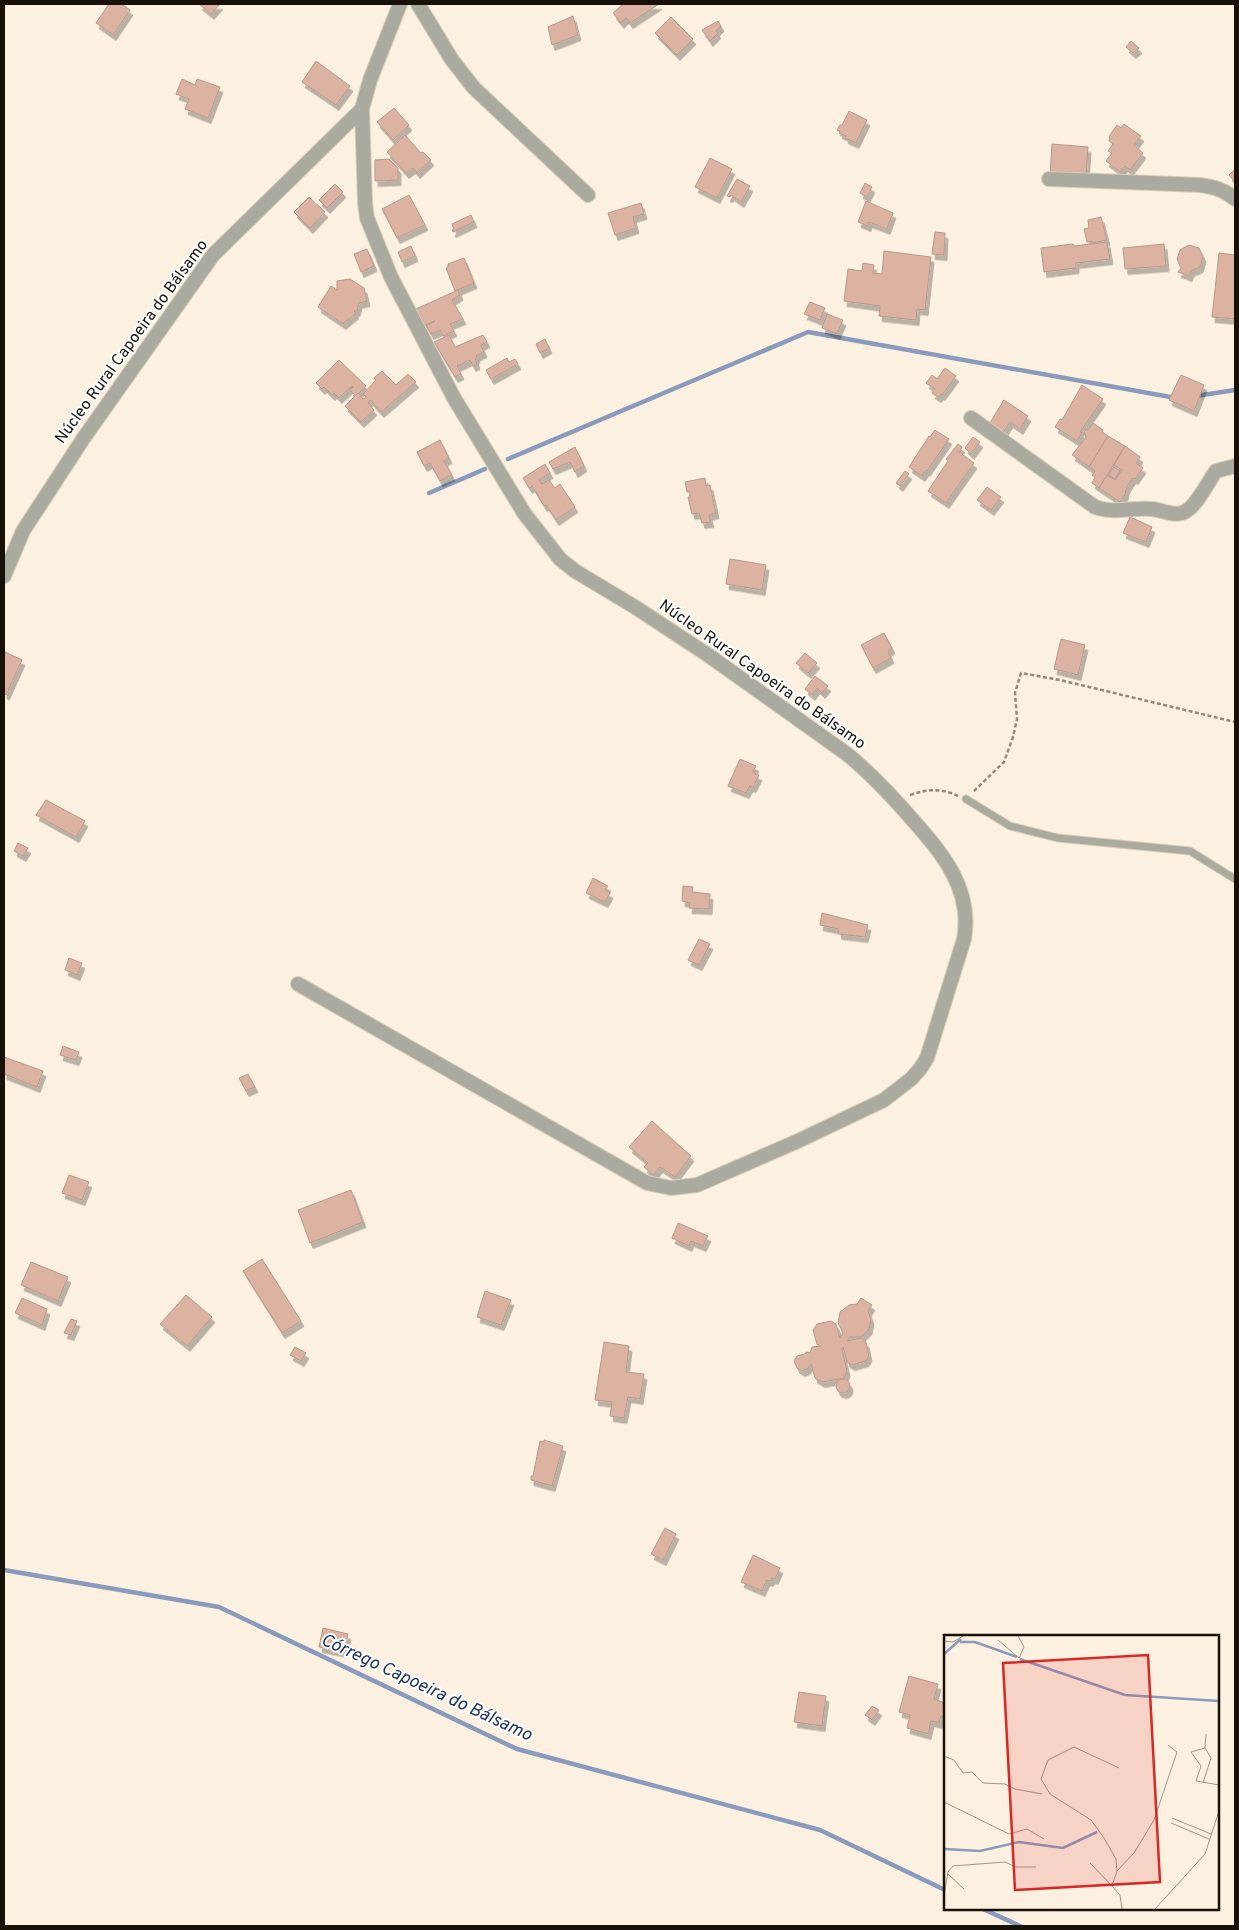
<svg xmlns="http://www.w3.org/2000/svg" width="1239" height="1930" viewBox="0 0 1239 1930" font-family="Overpass,sans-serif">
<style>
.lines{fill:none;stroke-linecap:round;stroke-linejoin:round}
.stream{stroke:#899abd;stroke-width:4.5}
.building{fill:#dcb2a2;stroke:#b7988c;filter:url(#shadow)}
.service-casing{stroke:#d7cdbd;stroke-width:9}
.minor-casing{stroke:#d7cdbd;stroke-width:16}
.path{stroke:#92897c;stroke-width:2.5;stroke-dasharray:4 2.5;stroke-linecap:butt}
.service{stroke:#aaab9e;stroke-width:7}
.minor{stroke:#aaab9e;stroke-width:14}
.labels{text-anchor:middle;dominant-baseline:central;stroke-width:4;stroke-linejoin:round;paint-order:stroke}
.street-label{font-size:16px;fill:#171108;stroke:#fff}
.water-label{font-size:18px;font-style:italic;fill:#1f3461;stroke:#fff}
.inset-river{fill:none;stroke:#899abd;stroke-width:2.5}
.inset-road{fill:none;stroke:#a0978a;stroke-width:1}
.view{fill:#d62828;fill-opacity:0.15;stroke:#d62828;stroke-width:2.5}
.inset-edge{fill:none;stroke:#171108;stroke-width:2.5}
</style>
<defs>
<filter id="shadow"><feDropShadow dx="3" dy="5.5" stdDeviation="0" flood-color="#0004"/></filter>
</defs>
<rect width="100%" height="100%" fill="#fcf1e0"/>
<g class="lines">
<g class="stream">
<polyline points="1196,396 1235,390"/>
<polyline points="508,459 808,332 1176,398"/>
<polyline points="429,493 485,469"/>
<polyline points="4,1570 219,1607 517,1749 820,1830 945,1890"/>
<polyline points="983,1909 1020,1926"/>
</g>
</g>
<g class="building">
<polygon points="109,4 121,4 130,10 113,35 96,23"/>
<polygon points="199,4 220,4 211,14"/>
<polygon points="623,4 659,4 630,23 626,18 621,23 613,13"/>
<polygon points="573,16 578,35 552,45 548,27"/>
<polygon points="671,17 693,39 677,55 655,33"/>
<polygon points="718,21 721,26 716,31 718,33 710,41 702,30"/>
<polygon points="1131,41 1139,48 1133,53 1126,47"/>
<polygon points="316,61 350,86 336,105 302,82"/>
<polygon points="182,79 195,85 197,79 220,87 208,118 185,109 189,99 176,94"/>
<polygon points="394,108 409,125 393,140 377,122"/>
<polygon points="849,111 867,120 856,143 845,138 846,136 839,133 840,131 837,130 840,125 842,125"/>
<polygon points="1124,124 1141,136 1134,145 1143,153 1130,170 1125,166 1120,172 1106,161 1112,153 1108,151 1113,144 1109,141 1110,135 1117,125 1121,128"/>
<polygon points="405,135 421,153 423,152 431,160 417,173 413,168 406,173 387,152"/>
<polygon points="1052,144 1088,147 1086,177 1050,175"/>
<polygon points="710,158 732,169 717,198 695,187"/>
<polygon points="389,159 398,168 398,180 375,181 375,160"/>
<polygon points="1235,169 1235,182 1229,175"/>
<polygon points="737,179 750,186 741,202 731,195 730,197 727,196"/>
<polygon points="865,183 872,187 867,197 860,193"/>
<polygon points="335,184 343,192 327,208 319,200"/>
<polygon points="409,195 425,225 397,238 382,209"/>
<polygon points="309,197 325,212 310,228 294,212"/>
<polygon points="866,201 893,213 887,229 869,222 868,226 858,222"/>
<polygon points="641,203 644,214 633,217 636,228 615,235 608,213"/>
<polygon points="471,215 474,222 453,232 452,230 454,229 452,224"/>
<polygon points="1101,217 1107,240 1092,243 1092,241 1087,242 1084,229 1089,228 1088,220"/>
<polygon points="935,232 945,233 944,255 932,254"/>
<polygon points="1107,242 1110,259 1076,263 1076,268 1044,272 1041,248 1073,244 1074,246"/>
<polygon points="1164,244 1166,266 1125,269 1123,248"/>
<polygon points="1189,245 1199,248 1203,257 1200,267 1191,271 1189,276 1178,272 1181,268 1177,259 1180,250"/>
<polygon points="411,246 415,256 402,262 398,252"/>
<polygon points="367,249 374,266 361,272 354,254"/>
<polygon points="884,251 931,257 925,310 917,309 916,320 879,316 880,306 844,301 848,269 862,271 863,263 874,265 873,273 882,274"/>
<polygon points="1219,253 1235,255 1235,319 1212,317"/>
<polygon points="464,258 474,283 455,291 446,268 448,267 448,264"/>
<polygon points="350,279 364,288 367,301 359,303 357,311 354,311 356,313 343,324 318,307 331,286 337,290 337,281"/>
<polygon points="458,290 460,295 452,300 463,319 450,324 454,331 443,336 440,330 431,334 426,326 435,321 425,325 416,309"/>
<polygon points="810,302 825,308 820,320 804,314"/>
<polygon points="827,314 843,320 837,334 822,328"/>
<polygon points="449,335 455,347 483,335 487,342 481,345 484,352 476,356 477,358 475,358 477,364 473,366 470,360 457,366 461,374 455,377 434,342"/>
<polygon points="545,339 549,348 540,353 536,344"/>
<polygon points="507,358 509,362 515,359 518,364 491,379 486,370"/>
<polygon points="339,360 366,386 356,396 350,390 353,387 352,386 339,398 334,393 332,395 324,387 322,389 316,383"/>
<polygon points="945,368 956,376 942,395 941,394 938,397 932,393 935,389 926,383 932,375 937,379"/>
<polygon points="382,371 396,385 408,374 416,382 381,412 370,400 368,403 374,410 361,422 345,406 358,393 363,399 366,397 363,394 376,380 374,378"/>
<polygon points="1181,375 1204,385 1194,411 1169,400"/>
<polygon points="1082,385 1103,399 1080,432 1082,433 1077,441 1055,427 1060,419 1062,420"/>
<polygon points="1004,400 1028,416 1020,429 1010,422 1001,436 988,426"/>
<polygon points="1093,423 1103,430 1102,432 1108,436 1089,467 1072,455 1086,437 1084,432 1086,429 1088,430"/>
<polygon points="935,430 949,439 927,471 926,470 922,476 909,467 929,436 930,437"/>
<polygon points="1108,436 1125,446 1099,488 1092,483 1095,477 1092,475 1095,471 1089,467"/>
<polygon points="973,437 980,442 971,454 965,448"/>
<polygon points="440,440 449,458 444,461 452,475 440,481 430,463 424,466 417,452"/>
<polygon points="958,444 962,447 959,452 974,463 946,503 928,491 948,461 946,459"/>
<polygon points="1125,446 1140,457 1136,463 1143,468 1135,479 1133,478 1128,485 1125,492 1126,493 1120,502 1099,488 1107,475 1115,480 1122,470 1114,465"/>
<polygon points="575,447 584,466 575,472 570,462 553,469 549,462"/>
<polygon points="545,464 550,473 539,480 542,484 549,480 555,488 560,484 575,507 556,520 546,505 544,506 532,486 530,488 528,486 523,478"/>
<polygon points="1114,467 1120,471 1115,479 1108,475"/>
<polygon points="905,471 909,474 900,486 896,483"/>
<polygon points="705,478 706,486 710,485 716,513 709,515 711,522 702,523 699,513 692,514 688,497 691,497 689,491 687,492 685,482"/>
<polygon points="987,487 1001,497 991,510 977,500"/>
<polygon points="1130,517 1152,527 1146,542 1123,533"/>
<polygon points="730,559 766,565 762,590 726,584"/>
<polygon points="884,633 892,648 888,651 891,658 873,668 861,645"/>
<polygon points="1061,639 1085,645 1078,675 1054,669"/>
<polygon points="5,652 22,660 6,695 4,693 4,655"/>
<polygon points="805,653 817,663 808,673 796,663"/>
<polygon points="815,676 828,686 822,693 817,688 812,695 805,689"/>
<polygon points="740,759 756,766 753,771 755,772 755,774 759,775 753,787 750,786 746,793 728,786"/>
<polygon points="46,800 85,821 76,837 36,815"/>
<polygon points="18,843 28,848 23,856 14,851"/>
<polygon points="593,878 608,886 605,890 610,893 605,902 586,893"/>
<polygon points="683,886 693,887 692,892 710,894 709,909 689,908 690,903 682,901"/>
<polygon points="822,913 868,925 865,937 839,934 838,929 820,925"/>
<polygon points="699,939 710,944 699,965 688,960"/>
<polygon points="69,958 82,963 77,975 65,970"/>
<polygon points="63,1046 79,1052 76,1060 60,1055"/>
<polygon points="4,1057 43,1071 37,1087 4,1074"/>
<polygon points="248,1074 255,1087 246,1091 239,1078"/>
<polygon points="652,1121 691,1156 675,1177 660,1167 653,1175 644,1167 648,1163 629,1147"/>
<polygon points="69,1175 89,1182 82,1200 62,1193"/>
<polygon points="351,1190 363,1222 310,1243 298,1210"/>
<polygon points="678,1223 708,1236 703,1246 691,1241 689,1246 672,1238"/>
<polygon points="262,1259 301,1321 282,1333 243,1271"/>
<polygon points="31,1262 68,1277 58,1301 21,1285"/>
<polygon points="485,1291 511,1300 501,1325 477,1317"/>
<polygon points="186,1295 212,1317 187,1346 160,1324"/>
<polygon points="22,1298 47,1309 42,1325 15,1313"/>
<polygon points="861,1298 872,1305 868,1311 871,1319 869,1329 861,1337 850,1337 847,1341 861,1338 866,1342 869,1356 866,1361 852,1365 847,1362 843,1347 842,1349 847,1371 844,1378 822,1382 815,1378 811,1364 807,1369 802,1371 797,1368 794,1361 797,1356 805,1354 806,1352 810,1353 812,1347 820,1346 817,1344 813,1330 817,1324 831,1321 836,1324 840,1338 843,1333 838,1323 840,1312 849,1305 857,1304"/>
<polygon points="71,1319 77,1321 71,1335 64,1333"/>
<polygon points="604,1342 629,1346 626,1372 644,1374 640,1399 628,1397 624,1418 610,1416 612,1402 595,1400"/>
<polygon points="295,1347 306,1353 301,1361 290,1355"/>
<circle cx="843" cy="1386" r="7"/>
<polygon points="544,1440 563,1446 552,1486 531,1480 531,1476 533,1476 540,1441 544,1442"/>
<polygon points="665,1528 676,1534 663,1560 651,1554"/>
<polygon points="753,1555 780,1568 775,1579 772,1578 770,1581 767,1580 762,1591 741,1582"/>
<polygon points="323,1628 348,1634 344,1652 319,1647"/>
<polygon points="909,1676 938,1684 934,1699 945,1703 945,1717 941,1716 939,1723 931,1721 928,1734 907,1728 910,1715 899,1712"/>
<polygon points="799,1692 826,1696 822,1726 794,1722"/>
<polygon points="872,1706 879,1710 872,1720 865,1715"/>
</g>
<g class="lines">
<g class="service-casing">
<polyline id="service" points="966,799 1010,826 1058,838 1190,851 1235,879"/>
</g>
<g class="minor-casing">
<g id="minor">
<polyline points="418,4 452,60 474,88 588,195"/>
<path d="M1049,179L1200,185C1214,187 1225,190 1235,199"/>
<path d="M971,418L1095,507C1114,514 1132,507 1152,509C1163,510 1176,518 1186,511C1197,505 1208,482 1216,471L1235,466"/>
<polyline points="4,576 23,531 83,439 213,255 362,109"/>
<path d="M298,984L647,1183L671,1188L697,1185L798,1141L884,1100L911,1079L920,1069L927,1058L964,939C973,889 942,853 911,818C891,795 870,773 847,754L708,655L635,607L575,571L560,559L524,513L454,398L391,277L367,218L365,203L362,109L370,80L400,4"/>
</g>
</g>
<g class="path">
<polyline points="974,791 1004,762 1013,737 1017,719 1015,693 1021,673 1060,680 1235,722"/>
<path d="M910,795C927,789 941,788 958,796"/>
</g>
<use href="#service" class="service"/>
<use href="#minor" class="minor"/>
</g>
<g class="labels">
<g class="street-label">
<text transform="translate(132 342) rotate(-54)">Núcleo Rural Capoeira do Bálsamo</text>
<text transform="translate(762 675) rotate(35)">Núcleo Rural Capoeira do Bálsamo</text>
</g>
<g class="water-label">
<text transform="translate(426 1688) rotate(25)">Córrego Capoeira do Bálsamo</text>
</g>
</g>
<g transform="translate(944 1635)">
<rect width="275" height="275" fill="#fcf1e0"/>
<path class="inset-river" d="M16,7H31L73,22M0,19L17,4M76,24L181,60L275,66M0,214L36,216L75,207L119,213L153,197"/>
<path class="inset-road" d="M54,5L75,23L80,12L74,1M0,6L9,7L19,1M262,99L261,113L247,117L257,131L252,146L275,150M0,121L10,125L19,138L28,137L39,148L61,149L71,154L98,159M175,133L130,112L104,125L97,144L106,159L147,185L160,203L172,224L173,236L168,251L176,260L178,274M259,148L267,123L261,113M0,167L65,199L83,194L100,204M228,183L267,199M227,188L265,204M146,228L168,251M173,236L190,218L210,185L233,117L224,110M4,239L20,254M0,260L4,237L9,231L61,227L72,232H92M211,274L261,219L275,176"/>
<path class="view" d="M204,20L216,247L71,255L59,28Z"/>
<rect width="275" height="275" class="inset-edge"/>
</g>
<rect width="1239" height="1930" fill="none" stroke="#171108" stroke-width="10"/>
</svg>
